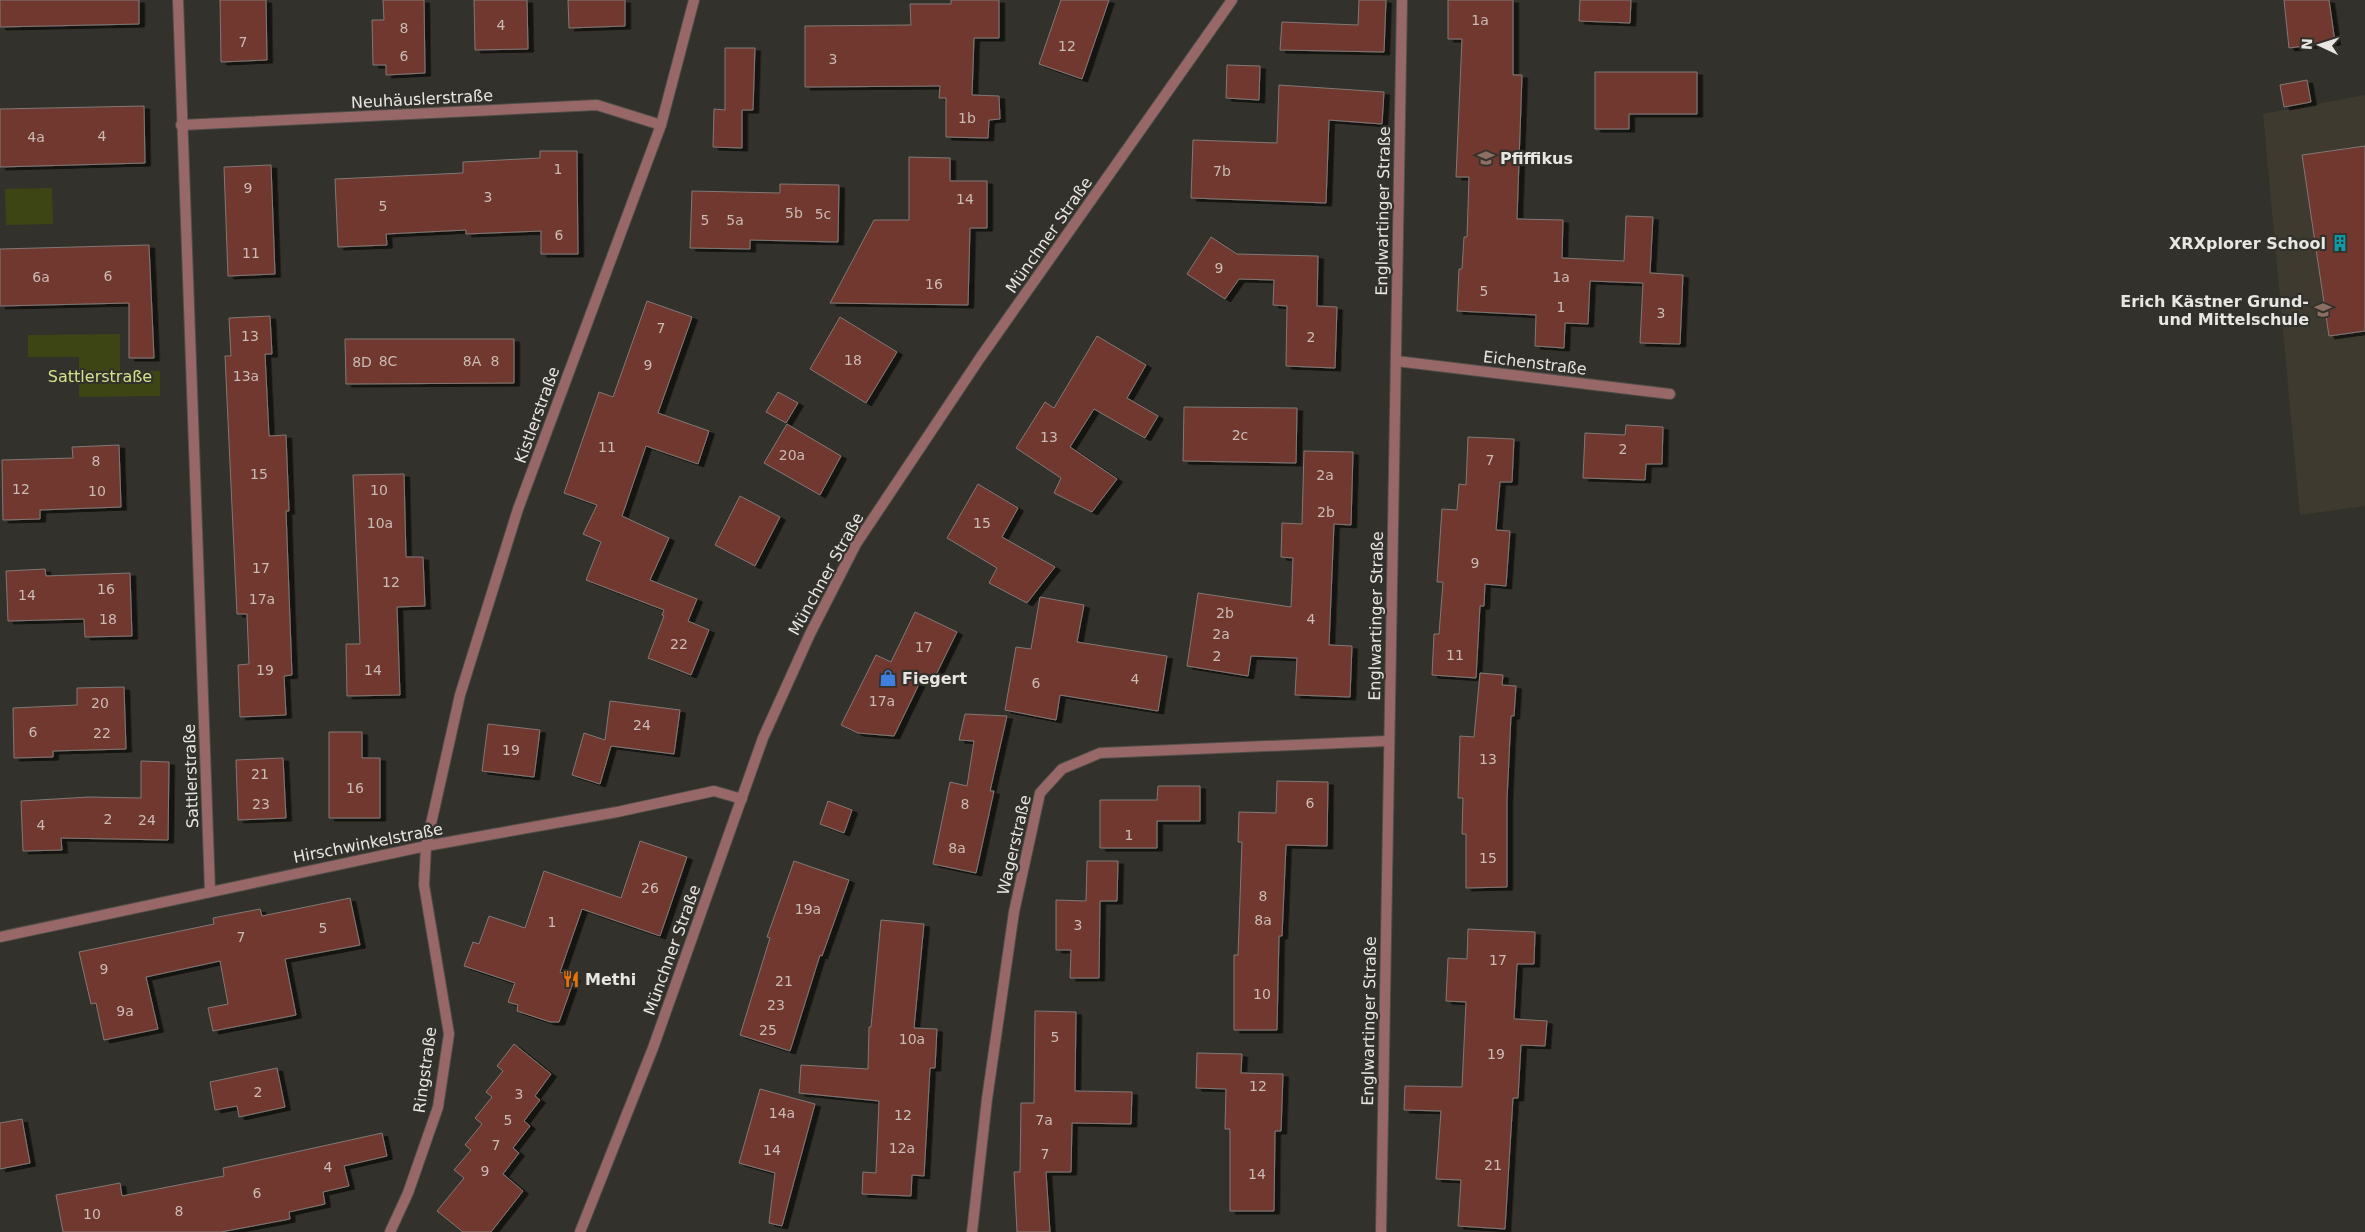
<svg xmlns="http://www.w3.org/2000/svg" width="2365" height="1232" viewBox="0 0 2365 1232" font-family="'DejaVu Sans',sans-serif">
<style>
.built{fill:#3f3a30}
.green{fill:#3e4515}
.building{fill:#70392e;stroke:#807876;filter:url(#shadow)}
.lines{fill:none;stroke-linecap:round;stroke-linejoin:round}
.minor-casing{stroke:#504e48;stroke-width:12}
.tertiary-casing{stroke:#504e48;stroke-width:12}
.minor{stroke:#986869;stroke-width:10}
.tertiary{stroke:#986869;stroke-width:10}
.labels{text-anchor:middle;dominant-baseline:central;stroke-width:4.5;stroke-linejoin:round;paint-order:stroke}
.number-label{font-size:14px;fill:#cabbb5}
.street-label{font-size:16px;fill:#e8e6e2;stroke:#33312b}
.poi-label{font-size:16px;font-weight:bold;fill:#e8e6e2;stroke:#33312b;text-anchor:start}
.park-label{font-size:16px;fill:#d3e28d;stroke:#33312b}
</style>
<defs>
<filter id="shadow"><feDropShadow dx="5.5" dy="3" stdDeviation="0" flood-color="#0009"/></filter>
</defs>
<rect width="100%" height="100%" fill="#33312b"/>
<polygon class="built" points="2365,95 2365,506 2300,515 2263,114"/>
<g class="green">
<polygon points="52,188 53,224 6,225 5,189"/>
<polygon points="120,334 120,371 160,371 160,396 79,397 79,357 28,357 28,335"/>
</g>
<g class="building">
<polygon points="0,0 139,0 139,24 0,27"/>
<polygon points="220,0 266,0 267,60 221,62"/>
<polygon points="383,0 424,0 425,73 386,75 386,65 373,65 372,20 384,20"/>
<polygon points="474,0 527,0 528,49 475,50"/>
<polygon points="568,0 625,0 625,26 569,28"/>
<polygon points="951,0 999,0 999,38 974,38 972,95 999,96 1000,119 989,120 988,138 946,137 946,98 939,98 940,86 805,87 805,26 911,25 910,4 951,4"/>
<polygon points="1061,0 1109,0 1082,79 1039,64"/>
<polygon points="1359,0 1386,0 1384,52 1280,50 1282,22 1358,25"/>
<polygon points="1448,0 1513,0 1513,75 1522,75 1517,219 1563,220 1562,258 1624,261 1626,216 1653,217 1650,273 1683,275 1680,344 1640,343 1643,283 1590,281 1588,324 1565,323 1564,348 1535,346 1536,315 1457,311 1459,269 1462,269 1464,237 1467,237 1469,177 1456,177 1462,39 1448,39"/>
<polygon points="1580,0 1631,0 1630,23 1579,21"/>
<polygon points="2284,0 2329,0 2335,42 2289,48"/>
<polygon points="725,48 755,48 753,110 742,110 742,148 713,147 714,109 725,110"/>
<polygon points="1227,65 1260,66 1259,100 1226,98"/>
<polygon points="1595,72 1697,72 1697,114 1629,114 1629,129 1595,129"/>
<polygon points="2307,80 2311,102 2284,107 2280,85"/>
<polygon points="1279,85 1384,92 1382,124 1329,120 1326,203 1191,198 1193,140 1277,143"/>
<polygon points="144,106 145,163 0,167 0,109"/>
<polygon points="2365,146 2365,331 2329,336 2302,155"/>
<polygon points="540,151 577,151 578,254 541,254 541,231 466,234 466,230 386,234 387,245 338,247 335,179 463,173 463,162 540,158"/>
<polygon points="909,157 950,158 950,181 987,181 987,228 970,228 968,305 830,303 874,220 909,220"/>
<polygon points="271,165 275,274 228,276 224,167"/>
<polygon points="780,184 839,185 838,242 750,240 750,249 690,248 692,191 780,193"/>
<polygon points="1211,237 1237,254 1318,256 1317,306 1337,307 1335,368 1286,366 1287,306 1273,305 1274,280 1239,279 1225,299 1187,274"/>
<polygon points="149,245 154,358 129,358 129,303 0,306 0,249"/>
<polygon points="647,301 692,317 658,413 709,431 698,464 646,446 622,516 669,538 650,580 697,599 688,621 709,630 691,675 648,658 664,616 662,615 664,610 586,580 601,542 583,534 597,505 564,493 599,392 613,397"/>
<polygon points="270,316 272,354 265,354 269,436 286,435 289,511 286,511 292,675 284,676 286,715 240,717 238,665 249,664 247,614 237,614 225,356 231,356 229,318"/>
<polygon points="840,317 897,352 866,403 810,369"/>
<polygon points="1097,336 1146,365 1127,398 1158,416 1145,438 1094,409 1070,447 1117,479 1092,512 1054,493 1061,478 1016,448 1045,402 1054,408"/>
<polygon points="345,339 514,339 514,383 346,384"/>
<polygon points="778,392 798,403 786,423 766,412"/>
<polygon points="1184,407 1297,408 1296,463 1183,461"/>
<polygon points="787,424 841,456 820,495 764,463"/>
<polygon points="1626,425 1663,427 1662,464 1646,464 1645,480 1583,478 1585,433 1625,435"/>
<polygon points="1468,437 1514,439 1512,482 1500,482 1496,530 1510,531 1506,586 1485,584 1484,606 1480,606 1476,678 1432,675 1434,634 1439,634 1443,582 1437,582 1442,509 1457,510 1459,484 1466,485"/>
<polygon points="119,445 121,507 40,510 40,519 3,520 2,460 73,458 72,447"/>
<polygon points="1304,451 1353,452 1351,525 1334,524 1329,645 1352,646 1350,697 1295,695 1297,658 1251,656 1248,676 1187,666 1198,593 1291,607 1293,558 1281,557 1282,523 1302,524"/>
<polygon points="404,474 406,557 423,557 425,606 397,607 400,695 347,696 346,644 360,644 353,475"/>
<polygon points="978,484 1018,508 1002,537 1055,567 1027,603 989,583 997,568 947,538"/>
<polygon points="740,496 780,517 755,566 715,545"/>
<polygon points="45,569 46,576 130,573 132,636 85,637 84,619 8,621 6,571"/>
<polygon points="1040,597 1084,605 1077,642 1167,656 1158,711 1060,695 1056,720 1005,710 1016,647 1031,649"/>
<polygon points="915,612 957,632 932,683 922,678 894,736 858,733 841,725 876,655 891,662"/>
<polygon points="1480,673 1503,675 1502,685 1516,686 1514,716 1511,716 1507,800 1507,887 1466,888 1466,834 1462,834 1463,798 1458,798 1460,736 1474,737"/>
<polygon points="124,687 126,749 53,751 53,757 14,758 13,708 77,705 77,688"/>
<polygon points="610,701 680,710 674,754 611,746 600,784 572,775 584,733 605,740"/>
<polygon points="965,714 1007,716 990,791 994,791 976,873 933,864 950,782 967,786 974,741 959,740"/>
<polygon points="488,724 540,730 534,777 482,771"/>
<polygon points="329,732 362,732 362,758 380,758 380,818 329,818"/>
<polygon points="283,758 286,818 238,820 236,760"/>
<polygon points="141,761 169,762 168,840 61,838 62,850 23,851 21,801 89,797 141,798"/>
<polygon points="1277,781 1328,782 1327,846 1286,845 1282,936 1279,936 1277,1030 1234,1030 1234,955 1238,955 1242,842 1238,842 1239,812 1276,813"/>
<polygon points="1158,786 1200,786 1200,821 1157,821 1157,848 1100,848 1100,800 1157,800"/>
<polygon points="828,801 852,810 844,833 820,824"/>
<polygon points="640,841 687,857 660,936 582,909 560,972 575,977 559,1022 550,1022 517,1011 518,1005 508,1002 515,983 464,966 473,942 479,944 489,916 525,928 544,871 621,898"/>
<polygon points="794,861 849,880 822,956 820,955 790,1051 740,1035 770,938 767,937"/>
<polygon points="1087,861 1118,861 1117,901 1100,901 1099,978 1070,978 1071,950 1056,950 1056,900 1086,901"/>
<polygon points="350,898 360,945 285,959 296,1015 213,1031 208,1008 228,1004 220,961 146,977 158,1029 104,1040 96,1003 91,1004 79,952 214,924 213,918 260,909 262,916"/>
<polygon points="881,920 924,924 914,1028 937,1029 935,1068 930,1068 924,1176 912,1175 911,1196 862,1194 863,1172 876,1173 879,1101 799,1093 801,1065 868,1069 869,1027 871,1027"/>
<polygon points="1468,929 1535,932 1534,964 1517,964 1514,1019 1547,1021 1545,1046 1521,1045 1518,1098 1513,1098 1505,1229 1458,1226 1461,1180 1436,1179 1441,1111 1404,1110 1405,1086 1462,1087 1466,1002 1446,1001 1448,958 1467,959"/>
<polygon points="1035,1011 1076,1012 1075,1091 1132,1092 1131,1124 1072,1123 1071,1172 1046,1172 1050,1232 1017,1232 1014,1172 1020,1172 1021,1103 1034,1103"/>
<polygon points="514,1044 551,1074 535,1096 540,1100 524,1121 530,1126 513,1148 519,1153 503,1174 523,1191 491,1232 463,1232 437,1211 464,1178 454,1170 471,1150 465,1145 482,1124 475,1118 492,1097 486,1092 503,1071 497,1066"/>
<polygon points="1197,1053 1242,1054 1241,1073 1283,1074 1281,1131 1275,1131 1274,1211 1230,1211 1230,1129 1225,1129 1226,1089 1196,1088"/>
<polygon points="277,1068 285,1107 239,1117 237,1106 215,1110 210,1082"/>
<polygon points="760,1089 815,1104 782,1226 769,1223 775,1173 739,1163"/>
<polygon points="22,1119 30,1163 0,1169 0,1123"/>
<polygon points="382,1133 387,1156 344,1166 349,1186 323,1192 325,1204 289,1212 290,1219 221,1232 63,1232 56,1195 120,1183 122,1196 224,1176 223,1168"/>
</g>
<g class="lines">
<g class="minor-casing">
<g id="minor">
<polyline points="178,0 210,891"/>
<polyline points="181,125 597,105 661,125"/>
<polyline points="1396,361 1670,394"/>
<polyline points="0,937 426,846 617,812 714,791 742,799"/>
<polyline points="390,1232 408,1193 438,1107 449,1034 424,885 426,846 460,695 518,509 661,125 694,0"/>
<polyline points="972,1232 987,1099 1014,912 1040,793 1062,769 1100,753 1388,741"/>
<polyline points="1381,1232 1402,0"/>
</g>
</g>
<g class="tertiary-casing">
<polyline id="tertiary" points="580,1232 653,1048 763,738 810,634 856,544 980,358 1232,0"/>
</g>
<use href="#minor" class="minor"/>
<use href="#tertiary" class="tertiary"/>
</g>
<defs>
<g id="school-bare" transform="scale(1.35)"><path d="M0-5L7-2L0 1L-7-2ZM-4 1L0 2.5L4 1V4Q0 6-4 4Z" fill="#8d6e63" stroke="#33312b" stroke-width="2.5" paint-order="stroke"/></g>
<g id="building-bare" transform="scale(1.35)"><path d="M-4-6H4V6H1V3H-1V6H-4ZM-2.5-4.3h1.7v1.8h-1.7ZM.8-4.3h1.7v1.8H.8ZM-2.5-1h1.7V.8h-1.7ZM.8-1h1.7V.8H.8Z" fill="#0f9aa8" stroke="#33312b" stroke-width="2.5" paint-order="stroke"/></g>
<g id="shop-bare" transform="scale(1.35)"><path d="M-5-2.5h2.3a2.7 3.5 0 0 1 5.4 0H5L5.5 6h-11ZM-1.5-2.5h3a1.5 2.3 0 0 0-3 0Z" fill="#3f7fe0" stroke="#33312b" stroke-width="2.5" paint-order="stroke"/></g>
<g id="restaurant-bare" transform="scale(1.35)"><path d="M-5-6h1v4h1v-4h1v4h1v-4h1v5L-1.5 .5V6h-2V.5L-5-1ZM5-6V6H3V1.5H1.5Q1.5-4 5-6Z" fill="#e8710a" stroke="#33312b" stroke-width="2.5" paint-order="stroke"/></g>
</defs>
<g fill-rule="evenodd">
<use href="#school-bare" x="1486" y="158"/>
<use href="#building-bare" x="2340" y="243"/>
<use href="#school-bare" x="2323" y="310"/>
<use href="#shop-bare" x="888" y="678"/>
<use href="#restaurant-bare" x="571" y="979"/>
</g>
<g class="labels">
<g class="number-label">
<text x="1480" y="20">1a</text>
<text x="501" y="25">4</text>
<text x="404" y="28">8</text>
<text x="243" y="42">7</text>
<text x="1067" y="46">12</text>
<text x="404" y="56">6</text>
<text x="833" y="59">3</text>
<text x="967" y="118">1b</text>
<text x="102" y="136">4</text>
<text x="36" y="137">4a</text>
<text x="558" y="169">1</text>
<text x="1222" y="171">7b</text>
<text x="248" y="188">9</text>
<text x="488" y="197">3</text>
<text x="965" y="199">14</text>
<text x="383" y="206">5</text>
<text x="794" y="213">5b</text>
<text x="823" y="214">5c</text>
<text x="705" y="220">5</text>
<text x="735" y="220">5a</text>
<text x="559" y="235">6</text>
<text x="251" y="253">11</text>
<text x="1219" y="268">9</text>
<text x="108" y="276">6</text>
<text x="41" y="277">6a</text>
<text x="1561" y="277">1a</text>
<text x="934" y="284">16</text>
<text x="1484" y="291">5</text>
<text x="1561" y="307">1</text>
<text x="1661" y="313">3</text>
<text x="661" y="328">7</text>
<text x="250" y="336">13</text>
<text x="1311" y="337">2</text>
<text x="853" y="360">18</text>
<text x="388" y="361">8C</text>
<text x="472" y="361">8A</text>
<text x="495" y="361">8</text>
<text x="362" y="362">8D</text>
<text x="648" y="365">9</text>
<text x="246" y="376">13a</text>
<text x="1240" y="435">2c</text>
<text x="1049" y="437">13</text>
<text x="607" y="447">11</text>
<text x="1623" y="449">2</text>
<text x="792" y="455">20a</text>
<text x="1490" y="460">7</text>
<text x="96" y="461">8</text>
<text x="259" y="474">15</text>
<text x="1325" y="475">2a</text>
<text x="21" y="489">12</text>
<text x="379" y="490">10</text>
<text x="97" y="491">10</text>
<text x="1326" y="512">2b</text>
<text x="380" y="523">10a</text>
<text x="982" y="523">15</text>
<text x="1475" y="563">9</text>
<text x="261" y="568">17</text>
<text x="391" y="582">12</text>
<text x="106" y="589">16</text>
<text x="27" y="595">14</text>
<text x="262" y="599">17a</text>
<text x="1225" y="613">2b</text>
<text x="108" y="619">18</text>
<text x="1311" y="619">4</text>
<text x="1221" y="634">2a</text>
<text x="679" y="644">22</text>
<text x="924" y="647">17</text>
<text x="1455" y="655">11</text>
<text x="1217" y="656">2</text>
<text x="265" y="670">19</text>
<text x="373" y="670">14</text>
<text x="1135" y="679">4</text>
<text x="1036" y="683">6</text>
<text x="882" y="701">17a</text>
<text x="100" y="703">20</text>
<text x="642" y="725">24</text>
<text x="33" y="732">6</text>
<text x="102" y="733">22</text>
<text x="511" y="750">19</text>
<text x="1488" y="759">13</text>
<text x="260" y="774">21</text>
<text x="355" y="788">16</text>
<text x="1310" y="803">6</text>
<text x="261" y="804">23</text>
<text x="965" y="804">8</text>
<text x="108" y="819">2</text>
<text x="147" y="820">24</text>
<text x="41" y="825">4</text>
<text x="1129" y="835">1</text>
<text x="957" y="848">8a</text>
<text x="1488" y="858">15</text>
<text x="650" y="888">26</text>
<text x="1263" y="896">8</text>
<text x="808" y="909">19a</text>
<text x="1263" y="920">8a</text>
<text x="552" y="922">1</text>
<text x="1078" y="925">3</text>
<text x="323" y="928">5</text>
<text x="241" y="937">7</text>
<text x="1498" y="960">17</text>
<text x="104" y="969">9</text>
<text x="784" y="981">21</text>
<text x="1262" y="994">10</text>
<text x="776" y="1005">23</text>
<text x="125" y="1011">9a</text>
<text x="768" y="1030">25</text>
<text x="1055" y="1037">5</text>
<text x="912" y="1039">10a</text>
<text x="1496" y="1054">19</text>
<text x="1258" y="1086">12</text>
<text x="258" y="1092">2</text>
<text x="519" y="1094">3</text>
<text x="782" y="1113">14a</text>
<text x="903" y="1115">12</text>
<text x="508" y="1120">5</text>
<text x="1044" y="1120">7a</text>
<text x="496" y="1145">7</text>
<text x="902" y="1148">12a</text>
<text x="772" y="1150">14</text>
<text x="1045" y="1154">7</text>
<text x="1493" y="1165">21</text>
<text x="328" y="1167">4</text>
<text x="485" y="1171">9</text>
<text x="1257" y="1174">14</text>
<text x="257" y="1193">6</text>
<text x="179" y="1211">8</text>
<text x="92" y="1214">10</text>
</g>
<g class="street-label">
<text transform="translate(422 99) rotate(-3)">Neuhäuslerstraße</text>
<text transform="translate(1383 211) rotate(-89)">Englwartinger Straße</text>
<text transform="translate(1049 235) rotate(-55)">Münchner Straße</text>
<text transform="translate(1535 363) rotate(7)">Eichenstraße</text>
<text transform="translate(537 415) rotate(-70)">Kistlerstraße</text>
<text transform="translate(826 574) rotate(-61)">Münchner Straße</text>
<text transform="translate(1376 616) rotate(-89)">Englwartinger Straße</text>
<text transform="translate(191 776) rotate(-92)">Sattlerstraße</text>
<text transform="translate(368 843) rotate(-11)">Hirschwinkelstraße</text>
<text transform="translate(1014 845) rotate(-77)">Wagerstraße</text>
<text transform="translate(672 950) rotate(-70)">Münchner Straße</text>
<text transform="translate(1369 1021) rotate(-89)">Englwartinger Straße</text>
<text transform="translate(425 1070) rotate(-82)">Ringstraße</text>
</g>
<g class="poi-label">
<text x="1500" y="158">Pfiffikus</text>
<text x="2326" y="243" text-anchor="end">XRXplorer School</text>
<text x="2309" y="301" text-anchor="end">Erich Kästner Grund-<tspan x="2309" dy="18">und Mittelschule</tspan></text>
<text x="902" y="678">Fiegert</text>
<text x="585" y="979">Methi</text>
</g>
<g class="park-label">
<text x="100" y="376">Sattlerstraße</text>
</g>
</g>
<g transform="translate(2320 45) rotate(274)" stroke="#33312b" stroke-width="4" paint-order="stroke">
<path d="M0-4L9 19L0 12L-9 19Z" fill="#e8e6e2"/>
<text y="-8" font-size="14" font-weight="bold" text-anchor="middle" fill="#e8e6e2">N</text>
</g>
</svg>
